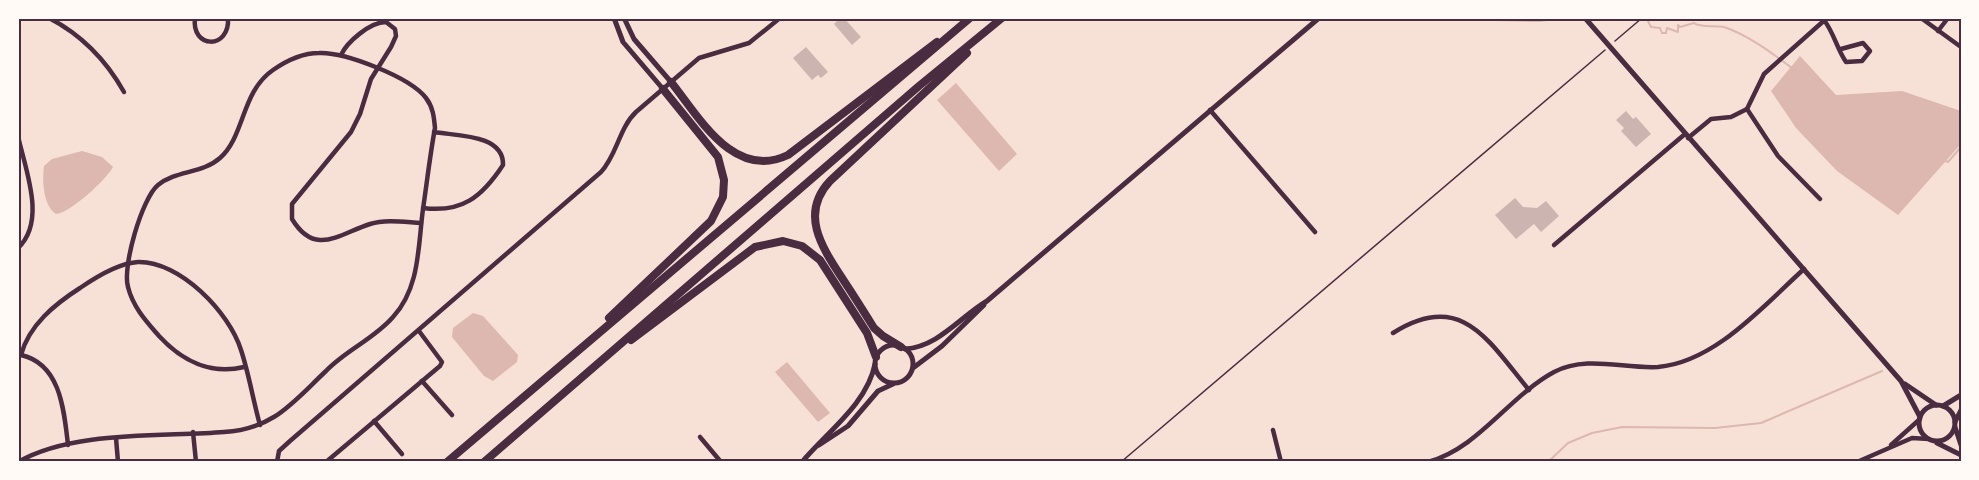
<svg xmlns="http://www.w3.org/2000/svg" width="1979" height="480" viewBox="0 0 1979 480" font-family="Cabin,sans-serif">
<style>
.water{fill:#dcb8b0}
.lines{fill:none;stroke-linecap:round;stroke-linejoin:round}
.stream{stroke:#dcb8b0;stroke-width:2}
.building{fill:#ccb4b1}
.path{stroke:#4a2c40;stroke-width:1.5}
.minor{stroke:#4a2c40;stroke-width:4.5}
.tertiary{stroke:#4a2c40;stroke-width:5}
.motorway{stroke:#4a2c40;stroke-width:8}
.neatline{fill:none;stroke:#4a2c40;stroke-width:2}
</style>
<rect width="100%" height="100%" fill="#f7e1d7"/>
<g class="water">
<polygon points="1800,56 1836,95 1902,91 1961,111 1961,144 1898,215 1837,171 1796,128 1771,91"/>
<polygon points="956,83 1017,154 999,171 937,100"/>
<path d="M82,151L102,157L113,167C106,180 70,213 56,214C43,206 42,180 44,166L52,159Z"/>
<polygon points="473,313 483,316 518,355 517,362 493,381 484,376 452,337 453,328"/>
<polygon points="787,362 830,413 818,422 775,372"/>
</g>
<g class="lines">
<g class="stream">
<polyline points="1414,18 1539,21 1564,18"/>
<path d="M1647,19L1651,27L1660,28L1662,33H1666L1667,28L1678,32V25L1680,27L1694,23C1699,28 1716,25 1724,27C1748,35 1772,53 1792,68"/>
<polyline points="1943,160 1948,162 1961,147"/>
<polyline points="1548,462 1568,443 1592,433 1622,427 1715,428 1761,423 1882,371"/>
</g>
</g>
<g class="building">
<polygon points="840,18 844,18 861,37 852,45 834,24"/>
<polygon points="806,47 828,72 821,78 818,75 812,80 793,58"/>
<polygon points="1626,111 1633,119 1636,117 1651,134 1636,147 1621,131 1624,128 1616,120"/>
<polygon points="1515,198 1523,207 1537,208 1546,201 1559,216 1541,232 1534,224 1516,239 1495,215"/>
</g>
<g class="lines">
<g class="path">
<polyline points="1615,41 1642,18"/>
<polyline points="1121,462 1605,50"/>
</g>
<g class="minor">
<path d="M49,18C82,35 106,60 124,92"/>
<path d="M195,18C191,49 230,50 228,18"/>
<polyline points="1921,18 1961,47"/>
<path d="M1824,20C1834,33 1837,49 1846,62L1862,61L1870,51L1863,43L1841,49"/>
<polyline points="1938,31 1948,18"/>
<path d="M341,55C347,42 370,22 386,22L395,29L396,36L391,47L371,79L360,114L351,132L292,204V219C315,257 339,234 370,224C386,219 404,222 421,223"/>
<polyline points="1747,109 1778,156 1820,199"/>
<polyline points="1210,110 1315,232"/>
<path d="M18,136C25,169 47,221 18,248"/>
<polyline points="1688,138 1711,119 1731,117 1747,109 1764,74 1827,18"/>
<path d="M423,208C462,213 482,197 503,165C504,134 456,136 434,132"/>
<polyline points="1554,245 1685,134"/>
<path d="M1393,333C1462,289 1489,342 1529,390"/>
<path d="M21,355C29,325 55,304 80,288C96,277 118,263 138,262C180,261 229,312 241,350C249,374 253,400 260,425"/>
<path d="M21,355C61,364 64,411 68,445"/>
<polyline points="422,381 452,415"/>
<polyline points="374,421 402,454"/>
<polyline points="1273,430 1281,462"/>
<polyline points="193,432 196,462"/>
<polyline points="700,437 721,462"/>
<polyline points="116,438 118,462"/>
<polyline points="1891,445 1920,419"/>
<path d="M18,462C73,430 163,437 224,432C274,429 293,402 326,371C346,350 374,339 393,317C420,288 418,246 423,209C427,182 430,155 435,128C434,117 433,107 426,98C410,77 345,52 319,53C303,53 286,61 273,70C241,92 245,136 220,158C202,174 176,170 158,185C142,198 122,267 128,287C133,307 146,321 159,336C182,361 211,375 244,367"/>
<path d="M277,462L279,451L290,441L601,172C617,155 619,128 636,112L699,58L749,43L780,18"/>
<polyline points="326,462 440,366 442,362 419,331"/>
<path d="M1428,462C1479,448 1508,397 1554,372C1587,355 1623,369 1658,367C1715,362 1763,306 1804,269"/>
<polyline points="1857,462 1912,438 1929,439"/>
</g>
<g class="tertiary">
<polyline points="614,18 623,42 663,89"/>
<polyline points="624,18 634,39 671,82"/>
<polyline points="1585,18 1901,381 1920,417"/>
<circle cx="894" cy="364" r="19"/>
<path d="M905,349C938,347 960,317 987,301L1319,18"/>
<polyline points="913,368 942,346 984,305"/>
<polyline points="1905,384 1936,405"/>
<circle cx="1937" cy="423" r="18"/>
<polyline points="1943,406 1961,395"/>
<polyline points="1955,422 1961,410"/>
<polyline points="1955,427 1961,445"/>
<polyline points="1937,443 1961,455"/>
<polyline points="819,445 848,426 878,391 893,384"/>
<path d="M802,462C827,432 867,404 875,364"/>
</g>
<g class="motorway">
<path d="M671,82C699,117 734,181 788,155L937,42"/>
<polyline points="609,318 711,221 723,197 724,180 718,157 663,89"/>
<polyline points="631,340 755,247 783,241 802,246 820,260 867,333 876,357"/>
<path d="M901,347L883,336L874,328C864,312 854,296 844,281C824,250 798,215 830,181L967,53"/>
<polyline points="447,462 970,18"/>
<polyline points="484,462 919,86 1002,18"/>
</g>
</g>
<rect width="1979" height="480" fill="none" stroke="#fffaf5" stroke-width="39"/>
<rect x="20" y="20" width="1940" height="440" class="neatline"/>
</svg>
